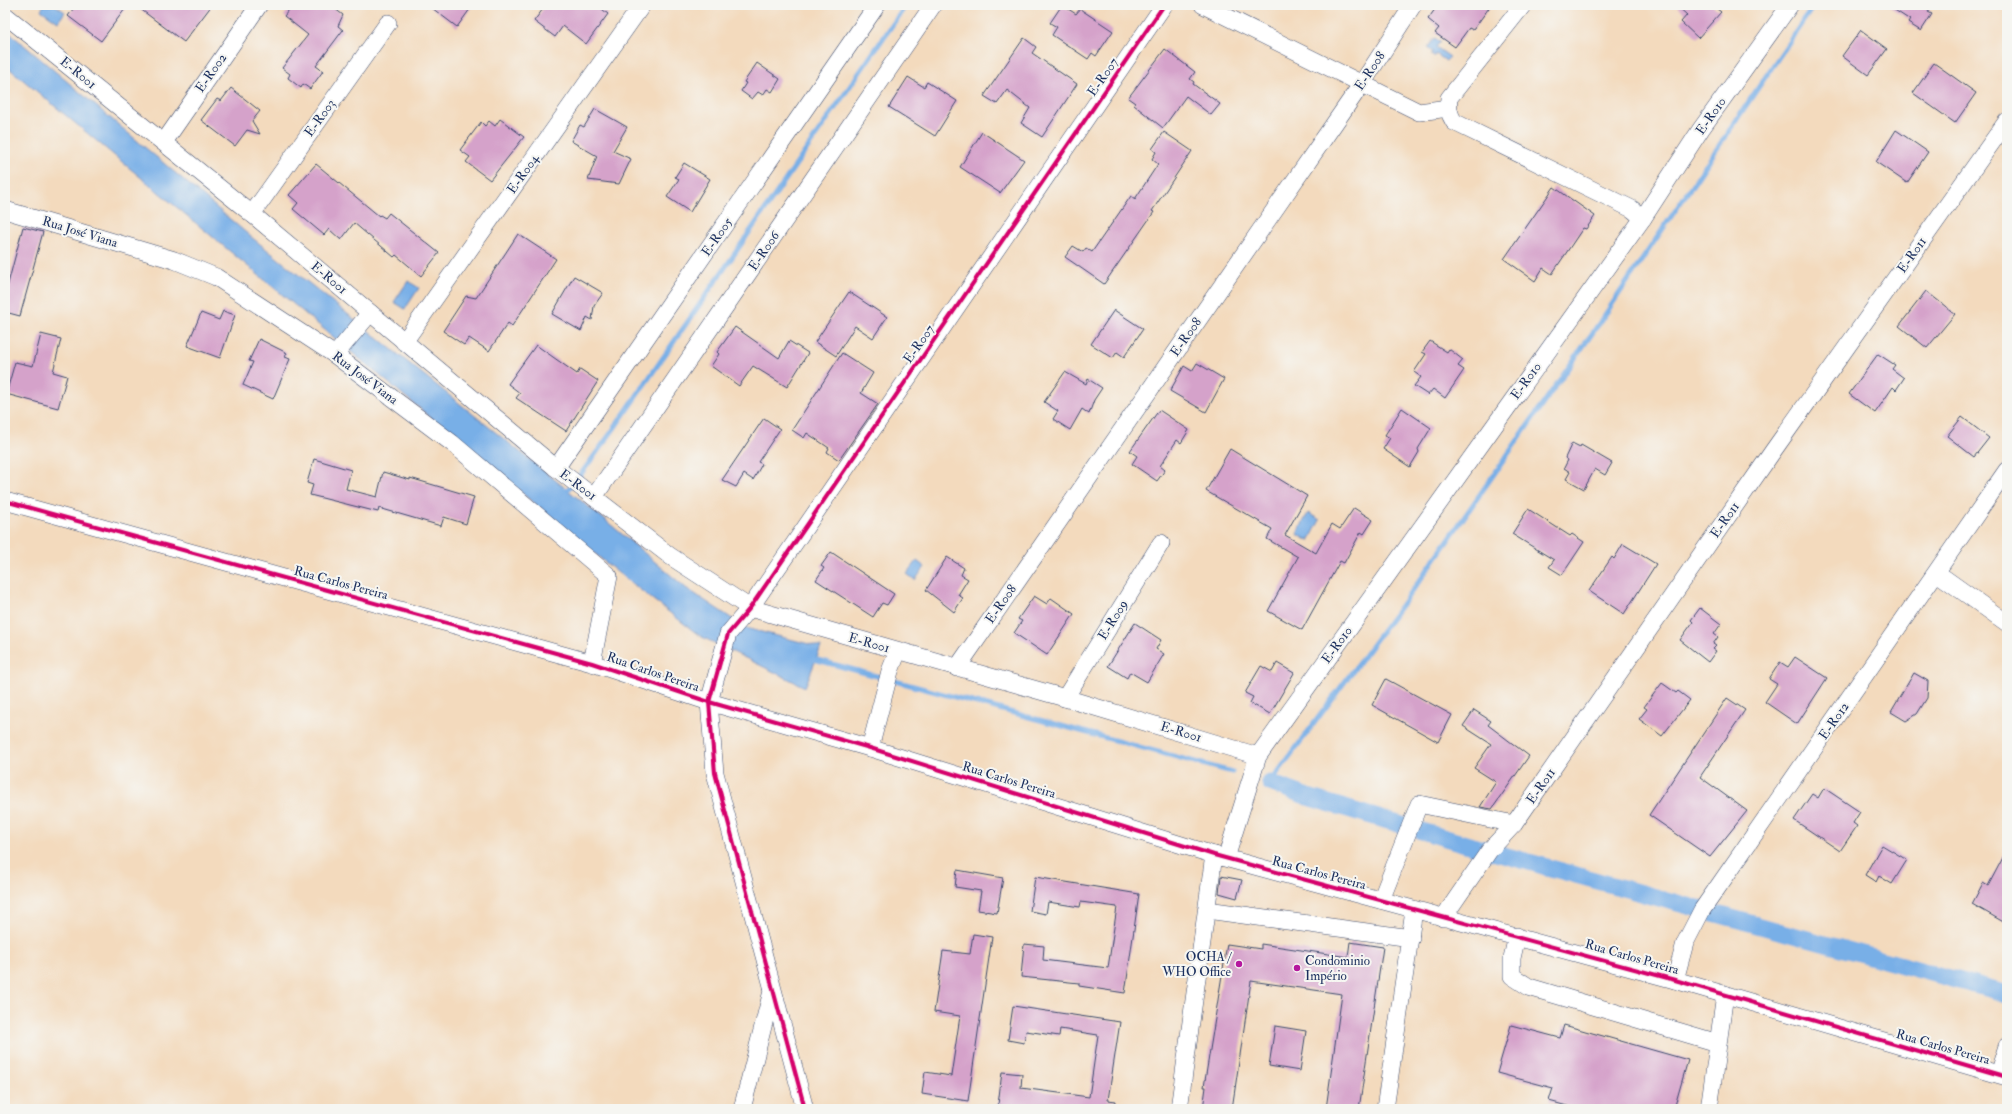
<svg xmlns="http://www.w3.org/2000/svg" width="2012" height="1114" viewBox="0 0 2012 1114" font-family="'IM FELL Double Pica',serif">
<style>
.water{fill:#78afe7;stroke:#4a6fa2}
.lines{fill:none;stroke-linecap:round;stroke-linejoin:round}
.stream{stroke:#78afe7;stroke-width:5}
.canal{stroke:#78afe7;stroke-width:17}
.building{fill:#d5a2ca}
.minor-casing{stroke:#3b496c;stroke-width:18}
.minor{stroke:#fff;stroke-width:17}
.cycleway-casing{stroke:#f6f6f2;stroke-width:6}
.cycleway{stroke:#d6006c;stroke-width:4}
.poi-dot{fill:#b5179e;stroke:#f6f6f2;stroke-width:1.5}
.labels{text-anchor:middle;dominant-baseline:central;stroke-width:4;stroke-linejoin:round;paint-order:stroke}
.street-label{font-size:13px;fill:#1b2f5e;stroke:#f6f6f2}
.poi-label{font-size:13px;fill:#1b2f5e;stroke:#f6f6f2;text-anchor:end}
</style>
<rect width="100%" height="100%" fill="#f6f6f2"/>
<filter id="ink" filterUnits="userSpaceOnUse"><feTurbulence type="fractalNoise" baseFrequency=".025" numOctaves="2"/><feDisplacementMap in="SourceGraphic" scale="8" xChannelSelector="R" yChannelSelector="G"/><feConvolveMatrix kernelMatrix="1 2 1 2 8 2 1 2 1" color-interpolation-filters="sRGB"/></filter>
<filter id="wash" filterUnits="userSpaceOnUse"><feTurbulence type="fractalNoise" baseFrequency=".012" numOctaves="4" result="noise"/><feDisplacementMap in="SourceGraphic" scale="16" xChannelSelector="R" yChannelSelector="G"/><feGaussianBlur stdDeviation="0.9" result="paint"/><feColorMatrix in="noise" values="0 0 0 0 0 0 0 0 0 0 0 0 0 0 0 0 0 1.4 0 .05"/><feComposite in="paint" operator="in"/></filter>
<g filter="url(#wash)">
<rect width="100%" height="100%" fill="#f3dabd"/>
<g class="water">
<polygon points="44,5 55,5 65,12 58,22 41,10"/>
<polygon points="5,29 250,236 604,519 686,588 746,628 821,647 805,687 700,636 617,572 5,65"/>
<polygon points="1435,38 1440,42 1436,47 1450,57 1446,61 1436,54 1434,57 1431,55 1433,52 1427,48"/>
<polygon points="408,281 419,288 405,309 394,302"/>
<polygon points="1308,513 1320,520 1309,541 1297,534"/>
<polygon points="917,561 925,567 915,580 907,574"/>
</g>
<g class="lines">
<g class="stream">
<polyline points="563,494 575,482 611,433 906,5"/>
<polyline points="810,658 1232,772"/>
<polyline points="1270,783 1423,576 1598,325 1814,5"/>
</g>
<polyline class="canal" points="1270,783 1311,798 1489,851 2007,994"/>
</g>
<g id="blocks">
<g class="building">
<polygon points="76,5 128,5 101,41 68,16"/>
<polygon points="135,5 212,5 184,42"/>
<polygon points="293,5 330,5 343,15 338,26 343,30 316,66 323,71 310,89 303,84 301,88 288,78 290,74 282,68 308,35 284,16"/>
<polygon points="428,5 473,5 457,27"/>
<polygon points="546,5 597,5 608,14 586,44 563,26 555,37 534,21"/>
<polygon points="1062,5 1076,14 1080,9 1113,31 1096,56 1092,53 1088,59 1052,35 1057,27 1050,23"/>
<polygon points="1438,5 1491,5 1473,30 1469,28 1455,47 1435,33 1439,28 1428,19"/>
<polygon points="1676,5 1712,5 1721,12 1698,38 1681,22 1687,15"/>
<polygon points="1887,5 1932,5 1928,12 1932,14 1921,31 1908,23 1910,20"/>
<polygon points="1861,30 1887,49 1868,75 1842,56"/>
<polygon points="1024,38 1036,47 1032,53 1077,84 1042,137 1021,123 1030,108 1007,90 997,104 984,96"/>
<polygon points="1165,49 1195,72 1190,79 1194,82 1193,84 1220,104 1211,115 1186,96 1163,128 1134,105 1135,103 1128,98"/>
<polygon points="757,63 780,79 772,92 767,89 763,95 758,92 752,99 741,91 746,83 744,82"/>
<polygon points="1934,63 1976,93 1955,123 1913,93"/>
<polygon points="908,77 924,87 927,82 957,101 935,136 889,107"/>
<polygon points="231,88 260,111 252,121 260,134 247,130 235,146 201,120 217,99 221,101"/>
<polygon points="595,109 627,127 613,151 631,159 619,184 588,180 597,156 571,141 580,125 584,127"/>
<polygon points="500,119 524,137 490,180 466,162 470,157 460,150 481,122 485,126 489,121 495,126"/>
<polygon points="1896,130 1928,152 1907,183 1876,162"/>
<polygon points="982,132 1024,160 1000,193 960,167"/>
<polygon points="1164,132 1192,151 1152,211 1154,212 1104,284 1065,257 1073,246 1083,252 1086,248 1092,252 1131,196 1135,199 1158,164 1152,159 1156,152 1152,149"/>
<polygon points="684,163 710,179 690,212 667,197 679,179 675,177"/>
<polygon points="316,164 379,216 380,215 385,218 389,213 439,253 421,276 396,255 394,257 354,223 341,240 329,229 324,235 293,209 298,203 289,195"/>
<polygon points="1554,187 1595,216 1586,229 1583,228 1552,274 1543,268 1535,281 1504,259"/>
<polygon points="23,227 43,232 20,316 5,312 5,295"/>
<polygon points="518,234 556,259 512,326 508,323 489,351 469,338 464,345 443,331 466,296 476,298"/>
<polygon points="574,276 603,293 594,306 592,320 587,317 581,331 552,314"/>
<polygon points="1926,291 1955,314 1927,348 1899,326"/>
<polygon points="849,292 887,317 873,338 855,326 836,356 815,342"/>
<polygon points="1114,310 1143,329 1124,357 1117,352 1113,358 1091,344"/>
<polygon points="223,311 235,315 220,358 187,346 201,313 219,320"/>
<polygon points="735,327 779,358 789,341 808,353 787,387 753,366 739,386 711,366 719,354 717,352"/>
<polygon points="41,334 61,339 53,372 67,376 58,408 6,394 15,362 33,366"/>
<polygon points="259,339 287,353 285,357 290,359 273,399 243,385 253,362 249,361"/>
<polygon points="1430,341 1447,352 1449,349 1463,360 1458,366 1464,370 1445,398 1433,389 1428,395 1414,386 1421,377 1414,372 1426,354 1422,352"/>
<polygon points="536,345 577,374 580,369 598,381 566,431 516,398 520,393 508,384"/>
<polygon points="842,353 873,373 861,393 878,404 839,460 827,452 829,448 807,433 804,438 792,430"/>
<polygon points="1878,354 1895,365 1892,369 1904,378 1896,390 1893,387 1875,413 1849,394"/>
<polygon points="1197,363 1224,379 1206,412 1170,391 1184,366 1192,371"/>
<polygon points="1065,372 1086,384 1088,379 1102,388 1094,400 1089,414 1082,409 1070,430 1053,419 1058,411 1044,402"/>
<polygon points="1402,408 1431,428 1418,449 1419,452 1410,467 1383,449 1390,438 1385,435"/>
<polygon points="1159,410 1189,430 1181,443 1177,440 1160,466 1165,470 1157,481 1132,464 1137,456 1130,451"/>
<polygon points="1962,417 1989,438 1974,457 1947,436"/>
<polygon points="764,418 780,429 758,462 762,464 753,480 744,474 736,487 722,480"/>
<polygon points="1572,443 1580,447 1581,445 1612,463 1605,475 1595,469 1584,489 1566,479 1570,472 1564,468 1568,460 1565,458"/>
<polygon points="1230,449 1307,496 1285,535 1316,553 1332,524 1340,529 1354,508 1373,520 1364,534 1361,532 1344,563 1340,561 1302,630 1268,611 1298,557 1267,539 1272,529 1206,491"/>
<polygon points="314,459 351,470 346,489 377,497 383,472 410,480 410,478 474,497 466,524 444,517 441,526 379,508 378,512 310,495 313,485 307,483"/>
<polygon points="1528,509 1570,536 1572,534 1584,542 1562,575 1549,567 1554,560 1512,534"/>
<polygon points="1623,544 1656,564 1624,614 1589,591 1612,557 1614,559"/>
<polygon points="831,552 894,594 887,605 882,603 873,617 816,580 824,568 821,566"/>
<polygon points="947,557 964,568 961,575 968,579 958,595 963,598 954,612 926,590"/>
<polygon points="1034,596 1047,604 1051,598 1074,614 1047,655 1014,633 1022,621 1018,619"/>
<polygon points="1700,608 1721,624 1714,634 1718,637 1713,644 1716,646 1713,649 1716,651 1708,662 1680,640 1693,622 1691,620"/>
<polygon points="1135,623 1161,640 1156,649 1164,654 1147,682 1130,672 1127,678 1108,666"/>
<polygon points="1795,657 1827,678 1797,724 1765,702 1777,684 1769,679 1780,662 1788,667"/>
<polygon points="1277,663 1294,673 1270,714 1250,703 1253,697 1245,693 1261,666 1272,672"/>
<polygon points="1914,673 1928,681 1927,698 1917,714 1906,721 1891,712"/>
<polygon points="1386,679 1452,715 1438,742 1372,705"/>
<polygon points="1662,683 1676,693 1678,691 1690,700 1662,736 1639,719 1647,709 1644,707"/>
<polygon points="1727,698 1745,710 1700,777 1747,811 1710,857 1649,815"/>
<polygon points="1474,710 1491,721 1488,725 1529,756 1492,809 1480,807 1496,782 1474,768 1491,744 1463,726"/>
<polygon points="1824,788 1860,812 1853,823 1857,826 1840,851 1794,820 1812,794 1818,798"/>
<polygon points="1882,845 1907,860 1892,884 1879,876 1876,882 1865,875"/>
<polygon points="2007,850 2007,924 1972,904 1983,883 1988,886"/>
<polygon points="957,870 1003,878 997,913 978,910 981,891 955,887"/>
<polygon points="1221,876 1242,880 1237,898 1219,893"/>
<polygon points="1035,877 1139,894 1125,993 1079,986 1079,983 1021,977 1024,944 1044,946 1043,960 1108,968 1117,907 1081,902 1080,907 1048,902 1046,914 1030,911"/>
<polygon points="973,934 992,937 968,1101 922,1094 925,1072 951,1076 960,1016 934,1012 943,951 970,954"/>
<polygon points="1350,942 1383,947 1359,1109 1326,1109 1342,994 1251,981 1232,1109 1203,1109 1206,1087 1204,1087 1227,944 1261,949 1261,944 1348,957"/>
<polygon points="1013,1006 1120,1022 1108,1100 1116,1101 1115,1109 1034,1109 998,1105 1002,1072 1022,1074 1021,1088 1089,1097 1098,1035 1060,1029 1059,1036 1026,1031 1024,1043 1008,1040"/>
<polygon points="1511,1025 1560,1038 1564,1025 1688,1060 1674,1109 1578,1109 1549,1101 1553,1088 1497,1073"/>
<polygon points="1275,1026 1306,1031 1300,1071 1269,1066"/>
</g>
</g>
</g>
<g filter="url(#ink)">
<use href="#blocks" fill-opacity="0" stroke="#3b496c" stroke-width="1"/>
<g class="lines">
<g class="minor-casing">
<g id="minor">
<polyline points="1203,5 1419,112 1448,108"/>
<path d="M1523,5L1449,98C1448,108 1449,114 1454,122L1632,209L1643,218"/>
<polyline points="5,15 252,214 556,468 670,556 750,608 1065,698 1258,756"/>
<polyline points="164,142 259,5"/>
<polyline points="5,210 174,260 216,277 335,355 452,443 609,576 592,663"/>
<polyline points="252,214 388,23"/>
<polyline points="404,342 642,5"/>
<polyline points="335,355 370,313"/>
<polyline points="556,468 877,5"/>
<polyline points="594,497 933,5"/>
<polyline points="5,501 592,663 709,702 870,748 1214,855 1675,980 2007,1077"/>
<polyline points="1937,573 2007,623"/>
<polyline points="957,668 1361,85 1413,5"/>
<polyline points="1065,698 1161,543"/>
<polyline points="870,748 890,671 898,651"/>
<polyline points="1226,858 1258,756 1643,218 1701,129 1790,5"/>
<polyline points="1381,900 1419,804 1514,824"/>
<polyline points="1207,910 1411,938"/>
<polyline points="1443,918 1489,851 1514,824 1773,451 2007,121"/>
<polyline points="1517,936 1512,958 1512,976 1529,987 1718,1043"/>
<polyline points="1675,980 1685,943 1702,910 2007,470"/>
<polyline points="1998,1074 2007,1046"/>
<polyline points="742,1109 772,991"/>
<polyline points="805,1109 715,773 709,702 728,634 750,608 1164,5"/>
<polyline points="1179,1109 1214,855"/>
<polyline points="1385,1109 1414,910"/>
<polyline points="1709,1109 1725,994"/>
</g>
</g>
<use href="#minor" class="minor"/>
<g class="cycleway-casing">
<g id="cycleway">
<polyline points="5,501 592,663 709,702 870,748 1214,855 1675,980 2007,1077"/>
<polyline points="805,1109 715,773 709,702 728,634 750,608 1164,5"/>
</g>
</g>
<use href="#cycleway" class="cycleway"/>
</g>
</g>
<g class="poi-dot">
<circle cx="1239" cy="964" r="4"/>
<circle cx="1297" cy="968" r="4"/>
</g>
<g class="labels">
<g class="street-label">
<text transform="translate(1370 71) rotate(-56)">E-R008</text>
<text transform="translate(78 73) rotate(39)">E-R001</text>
<text transform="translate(211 73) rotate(-55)">E-R002</text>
<text transform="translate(1103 77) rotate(-55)">E-R007</text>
<text transform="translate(1711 116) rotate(-55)">E-R010</text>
<text transform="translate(320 118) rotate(-54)">E-R003</text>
<text transform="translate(523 174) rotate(-55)">E-R004</text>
<text transform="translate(80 232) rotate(17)">Rua José Viana</text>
<text transform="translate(717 237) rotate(-55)">E-R005</text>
<text transform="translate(764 251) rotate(-56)">E-R006</text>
<text transform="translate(1912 255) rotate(-55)">E-R011</text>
<text transform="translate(329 278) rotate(40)">E-R001</text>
<text transform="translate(1186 337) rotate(-55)">E-R008</text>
<text transform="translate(919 344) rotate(-55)">E-R007</text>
<text transform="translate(365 378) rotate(37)">Rua José Viana</text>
<text transform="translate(1526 381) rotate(-54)">E-R010</text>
<text transform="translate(578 485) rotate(37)">E-R001</text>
<text transform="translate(1725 520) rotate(-55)">E-R011</text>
<text transform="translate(341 583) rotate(15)">Rua Carlos Pereira</text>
<text transform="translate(1001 604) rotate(-55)">E-R008</text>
<text transform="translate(1113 620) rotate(-58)">E-R009</text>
<text transform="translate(869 643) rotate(16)">E-R001</text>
<text transform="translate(1337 645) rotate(-54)">E-R010</text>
<text transform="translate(653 672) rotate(19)">Rua Carlos Pereira</text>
<text transform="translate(1834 721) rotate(-55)">E-R012</text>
<text transform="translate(1181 732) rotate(17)">E-R001</text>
<text transform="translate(1009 780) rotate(17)">Rua Carlos Pereira</text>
<text transform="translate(1541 786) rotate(-55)">E-R011</text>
<text transform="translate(1319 873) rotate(15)">Rua Carlos Pereira</text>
<text transform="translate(1632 957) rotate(16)">Rua Carlos Pereira</text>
<text transform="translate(1943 1047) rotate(16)">Rua Carlos Pereira</text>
</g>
<g class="poi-label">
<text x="1231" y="957">OCHA /<tspan x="1231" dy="15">WHO Office</tspan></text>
<text x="1305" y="961" text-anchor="start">Condominio<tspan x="1305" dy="15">Império</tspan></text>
</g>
</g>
<rect width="2012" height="1114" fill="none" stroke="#f6f6f2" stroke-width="20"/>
</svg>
